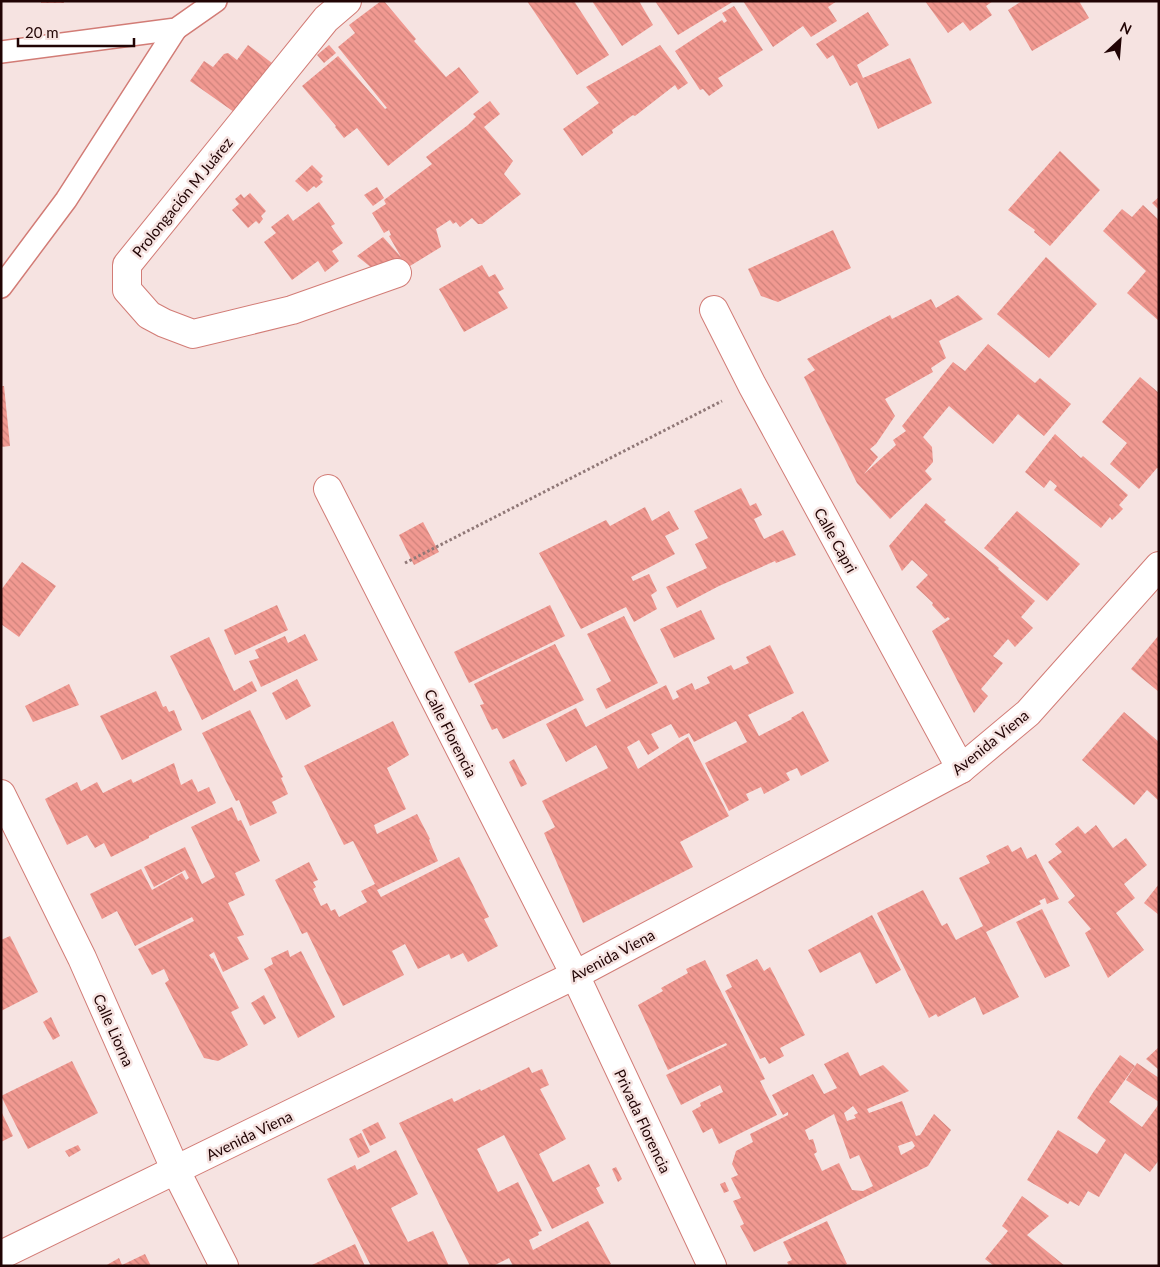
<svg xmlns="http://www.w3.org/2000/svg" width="1160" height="1267" viewBox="0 0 1160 1267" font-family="Lato,sans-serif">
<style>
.building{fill:url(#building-back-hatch);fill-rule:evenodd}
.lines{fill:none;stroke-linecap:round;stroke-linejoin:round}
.service-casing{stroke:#d27c76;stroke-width:24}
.minor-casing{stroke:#d27c76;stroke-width:30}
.path{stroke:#907877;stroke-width:3;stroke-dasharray:2.5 2.5;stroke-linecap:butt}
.service{stroke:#fff;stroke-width:21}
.minor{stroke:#fff;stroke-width:28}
.labels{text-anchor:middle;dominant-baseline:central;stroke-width:5;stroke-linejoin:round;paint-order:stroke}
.street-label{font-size:15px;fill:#210404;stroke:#f6e3e1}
</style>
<defs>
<pattern id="building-back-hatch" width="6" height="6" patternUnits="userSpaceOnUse" patternTransform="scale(1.25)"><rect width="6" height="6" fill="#f19991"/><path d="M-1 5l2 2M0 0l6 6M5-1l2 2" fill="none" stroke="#ce827b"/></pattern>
</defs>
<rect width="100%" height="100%" fill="#f6e3e1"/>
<g class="building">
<rect x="41" y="1" width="23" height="2"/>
<polygon points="381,1 384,1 416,39 414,41 446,77 459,67 479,92 388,166 357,128 344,138 335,127 336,126 302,86 338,56 385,109 387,108 338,47 355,33 349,25"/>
<polygon points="527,1 574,1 609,55 577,75"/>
<polygon points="592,1 639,1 653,25 622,46"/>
<polygon points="655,1 734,1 678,35"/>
<polygon points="743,1 837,1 828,7 837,21 811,37 803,26 773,47"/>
<polygon points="925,1 993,1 986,6 992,15 970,31 963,22 948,33"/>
<polygon points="1022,1 1079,1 1089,18 1032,51 1008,10"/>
<polygon points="734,6 763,50 718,78 723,86 709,96 703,89 700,90 675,51 722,20 724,23 727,21 722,13"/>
<polygon points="868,12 889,45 857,65 863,78 910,58 932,103 878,129 857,82 850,86 833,55 827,59 816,44"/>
<polygon points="248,45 272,63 234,112 190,81 204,61 213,67 224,54 228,53 237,60"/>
<polygon points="329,45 336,53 324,63 317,55"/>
<polygon points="660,45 688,83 678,90 675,85 635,116 633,115 612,130 613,133 582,156 563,129 599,103 586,87"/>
<polygon points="490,101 500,114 484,127 513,161 504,174 521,194 482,224 478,224 472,218 460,227 456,222 453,224 450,220 436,229 441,247 410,266 405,261 383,277 357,256 383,237 401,257 389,236 391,235 389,230 384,233 372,213 386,204 384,200 432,164 426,157 468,125 476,117 473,114"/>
<polygon points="1060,151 1100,190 1050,246 1034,232 1035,230 1008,210"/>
<polygon points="312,165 323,176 320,179 323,182 316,188 314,186 307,192 295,181"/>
<polygon points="377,187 384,198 373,206 364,195"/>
<polygon points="250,193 266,211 261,216 263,219 259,224 256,221 248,228 232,210 239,204 235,199 241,194 244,198"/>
<polygon points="1159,197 1159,210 1152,203"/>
<polygon points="319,202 335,224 331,226 343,243 332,251 339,261 325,272 318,261 292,280 264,242 276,233 271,227 288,214 293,221"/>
<polygon points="1143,205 1159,220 1159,321 1127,293 1146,271 1103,231 1122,209 1132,217"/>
<polygon points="833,230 851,268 778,302 761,296 748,269"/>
<polygon points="1046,257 1097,304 1049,358 997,314"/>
<polygon points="482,265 489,277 495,274 504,289 498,292 508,308 464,332 439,289"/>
<polygon points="958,295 983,319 939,341 946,358 931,368 933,372 885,399 895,416 876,444 870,449 878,457 864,474 896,445 893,440 906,431 902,426 953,362 965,371 988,344 1035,383 1040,378 1071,404 1044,436 1018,414 993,444 949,406 923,437 932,447 933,462 925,471 932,479 890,519 857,483 804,377 815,370 807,359 890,315 892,319 931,299 936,308"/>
<polygon points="1140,377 1159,393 1159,469 1157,468 1139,489 1110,464 1127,443 1102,422"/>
<polygon points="1,386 4,386 10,446 1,447"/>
<polygon points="1055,434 1081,458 1083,456 1128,495 1119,505 1123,509 1112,520 1110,517 1101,528 1054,490 1057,486 1050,480 1044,488 1025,472"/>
<polygon points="741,488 750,506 756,503 762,515 754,519 764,539 783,530 796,555 776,563 775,561 719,586 677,608 666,587 707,568 695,544 708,538 694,511"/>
<polygon points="926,503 946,520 944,522 999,568 998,569 1035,601 1021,617 1033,628 1015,647 1008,639 993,656 1003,663 981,689 988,696 974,713 932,631 950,619 948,617 945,619 932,605 933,603 916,587 928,575 912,560 902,571 889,546"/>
<polygon points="645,507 652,521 669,511 679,529 665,536 675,554 631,577 633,581 649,574 657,591 651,595 657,609 634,622 626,607 581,629 539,553 606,520 610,526"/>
<polygon points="1017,511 1080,564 1047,601 984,548"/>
<polygon points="423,522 439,552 414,565 399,535"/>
<polygon points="22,562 56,586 19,637 1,624 1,590"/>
<polygon points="277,605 288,630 235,655 224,630"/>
<polygon points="550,605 565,636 469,683 454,652"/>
<polygon points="701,610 715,639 674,658 660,629"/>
<polygon points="624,616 658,683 606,709 596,689 611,681 587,634"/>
<polygon points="305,634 318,660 261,687 249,661 259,658 255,650 285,636 288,643"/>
<polygon points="1159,635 1159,692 1131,669"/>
<polygon points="209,637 234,691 252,681 257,691 202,720 170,656"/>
<polygon points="555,644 584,700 503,739 497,728 492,730 480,705 484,704 474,684"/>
<polygon points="770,645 794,693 748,715 759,736 792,719 791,718 803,711 829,761 801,776 797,768 786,773 790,780 764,794 761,787 746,794 749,800 729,811 705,763 747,742 736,721 694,742 689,733 679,738 671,724 651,734 659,748 648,755 639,740 627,747 638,769 688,737 729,816 680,842 693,867 583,923 544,833 555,827 542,801 608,768 596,745 566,762 546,724 576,708 586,727 666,685 673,700 679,697 676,691 692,683 695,690 710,683 707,677 731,665 734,670 749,663 746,657"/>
<polygon points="297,679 311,706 286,720 272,693"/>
<polygon points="69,684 79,705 33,722 25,706"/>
<polygon points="156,691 163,707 166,706 169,712 174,710 182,730 122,760 100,716"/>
<polygon points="250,710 283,777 281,778 288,794 272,802 277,813 250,826 239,800 236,801 202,733"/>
<polygon points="1124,712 1159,742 1159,801 1147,790 1134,805 1082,760"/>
<polygon points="393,721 409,755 387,768 406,809 374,825 377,834 417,814 430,839 429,840 438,861 377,890 381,897 459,857 489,917 484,919 498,946 468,962 463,953 451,959 449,954 418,969 405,944 392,951 404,975 343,1006 307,932 302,934 275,880 309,862 318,880 313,882 316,887 313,889 321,906 327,903 331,911 335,909 339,917 367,902 361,891 375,884 353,841 344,845 304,766"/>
<polygon points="514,759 527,784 521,787 509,762"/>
<polygon points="174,763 181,785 192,779 198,792 209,787 216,803 149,836 149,838 111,857 104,843 95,848 87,835 67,845 45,799 77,782 81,791 97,782 103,793 131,779 133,783"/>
<polygon points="232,807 238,821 241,820 260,861 235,873 245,895 228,903 244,935 237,937 249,959 223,972 214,952 209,955 212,959 213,958 239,1008 231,1012 248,1045 218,1061 204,1058 165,983 169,980 164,969 152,975 138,949 194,921 192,917 135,946 117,911 102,919 90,894 141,869 152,890 182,873 186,880 189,878 185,870 154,887 144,867 185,847 202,884 215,877 191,827"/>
<polygon points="1096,825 1113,848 1126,838 1147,865 1124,884 1135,898 1116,913 1144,950 1108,978 1085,933 1091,929 1068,902 1075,896 1048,862 1062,852 1055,844 1078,826 1085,834"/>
<polygon points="1008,845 1012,852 1021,847 1027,859 1036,854 1059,899 1047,904 1045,898 1039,901 1041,904 986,932 1019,997 983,1015 975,997 938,1017 936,1014 929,1018 877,913 923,890 942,926 947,923 956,940 983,926 959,878 990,863 986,856"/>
<polygon points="1159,884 1159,915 1144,903"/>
<polygon points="1042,909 1070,966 1045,978 1016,922"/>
<polygon points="872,915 901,970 876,984 860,952 820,973 808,950"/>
<polygon points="10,936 38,992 1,1011 1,940"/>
<polygon points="288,950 290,957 301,951 335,1017 298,1038 264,969 273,964 271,958"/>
<polygon points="757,959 764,971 770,967 805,1035 780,1048 784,1056 769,1064 765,1057 760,1059 725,991 732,987 726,975"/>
<polygon points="705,960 765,1079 760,1081 777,1115 719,1144 712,1128 703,1133 692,1111 701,1106 700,1103 723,1092 720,1085 681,1105 666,1075 727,1045 726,1043 668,1070 638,1005 663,991 661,988 688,973 686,969"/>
<polygon points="264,995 276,1018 264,1025 251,1003"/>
<polygon points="51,1017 60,1036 53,1040 43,1022"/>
<polygon points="1159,1047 1159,1070 1146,1059"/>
<path d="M848,1052L860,1076L883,1065L909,1091L867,1109L869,1113L902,1101L916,1136L920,1135L934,1114L951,1130L928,1166L754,1252L740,1226L744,1224L733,1201L741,1198L731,1178L738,1175L732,1164L736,1151L753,1142L750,1134L788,1115V1112L783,1115L772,1095L813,1074L824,1094L837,1088L824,1064ZM853,1106L858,1113L854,1115L856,1118L847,1121L844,1113ZM834,1114L850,1159L859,1155L873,1186L863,1191L852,1190L839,1163L822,1171L814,1154L817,1152L813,1139L809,1140L805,1130ZM912,1141L915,1146L912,1149L901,1155L898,1146Z"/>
<polygon points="1120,1055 1135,1066 1109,1102 1142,1127 1159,1104 1159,1160 1150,1172 1125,1153 1099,1197 1088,1191 1079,1206 1070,1201 1068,1204 1027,1180 1058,1130 1097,1154 1106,1140 1077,1118 1094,1091"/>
<polygon points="72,1061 98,1113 28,1149 1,1096"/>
<polygon points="1137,1063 1159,1078 1159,1102 1126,1080"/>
<polygon points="529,1067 532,1073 542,1069 549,1085 540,1089 566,1139 539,1154 553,1182 589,1164 600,1186 596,1188 604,1203 552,1229 504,1135 477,1149 498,1192 518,1182 542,1231 538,1232 539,1235 529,1240 533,1250 588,1221 611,1264 607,1266 513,1266 509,1258 493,1266 470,1266 399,1123 452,1098 454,1102 480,1089 481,1091"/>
<polygon points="1,1111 13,1136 1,1142"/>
<polygon points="378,1122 386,1138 370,1146 362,1130"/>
<polygon points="361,1133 370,1152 358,1158 349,1139"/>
<polygon points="78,1145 81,1150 69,1157 65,1151"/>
<polygon points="396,1150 418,1194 391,1208 408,1242 433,1231 449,1266 371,1266 327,1179 355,1165 357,1170"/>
<polygon points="616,1167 622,1179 618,1182 612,1169"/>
<polygon points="725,1182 729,1191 724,1193 720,1184"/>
<polygon points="1022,1196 1049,1216 1027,1235 1065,1266 994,1266 985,1259 1008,1231 1002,1226"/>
<polygon points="827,1221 847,1264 843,1266 789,1266 787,1262 792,1260 783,1242"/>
<polygon points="355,1244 365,1266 310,1266"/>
<polygon points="145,1254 151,1266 105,1266 119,1258 122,1265"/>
</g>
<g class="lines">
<g class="service-casing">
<g id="service">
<polyline points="1,52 176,29 216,1"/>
<polyline points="1,287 66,200 176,29"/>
</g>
</g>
<g class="minor-casing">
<g id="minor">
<polyline points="347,1 326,19 127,265 127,290 149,315 164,323 193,334 292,310 397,273"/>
<polyline points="714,310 752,385 961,769"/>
<polyline points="328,489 575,975 712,1266"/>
<polyline points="1,794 82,958 176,1171 224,1266"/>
<polyline points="1,1255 575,975 961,769 1028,713 1159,566"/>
</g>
</g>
<polyline class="path" points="405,563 722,401"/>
<use href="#service" class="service"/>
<use href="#minor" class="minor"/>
</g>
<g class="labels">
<g class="street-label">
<text transform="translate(182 197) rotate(-51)">Prolongación M Juárez</text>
<text transform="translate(836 540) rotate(61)">Calle Capri</text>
<text transform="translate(451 733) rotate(63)">Calle Florencia</text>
<text transform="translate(990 742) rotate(-39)">Avenida Viena</text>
<text transform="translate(612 955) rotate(-28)">Avenida Viena</text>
<text transform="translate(114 1030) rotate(66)">Calle Liorna</text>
<text transform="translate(643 1121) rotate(65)">Privada Florencia</text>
<text transform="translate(249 1135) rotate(-26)">Avenida Viena</text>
</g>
</g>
<rect width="1160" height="1267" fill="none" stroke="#210404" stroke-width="5"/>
<g transform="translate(1120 40) rotate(26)" stroke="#f6e3e1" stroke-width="4" paint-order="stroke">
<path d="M0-4L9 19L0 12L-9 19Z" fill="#210404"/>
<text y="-8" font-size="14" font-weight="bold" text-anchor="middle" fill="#210404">N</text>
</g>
<path d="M18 38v8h116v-8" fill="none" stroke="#210404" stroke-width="2.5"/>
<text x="25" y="38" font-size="15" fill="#210404" stroke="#f6e3e1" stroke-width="4" paint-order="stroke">20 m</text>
</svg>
